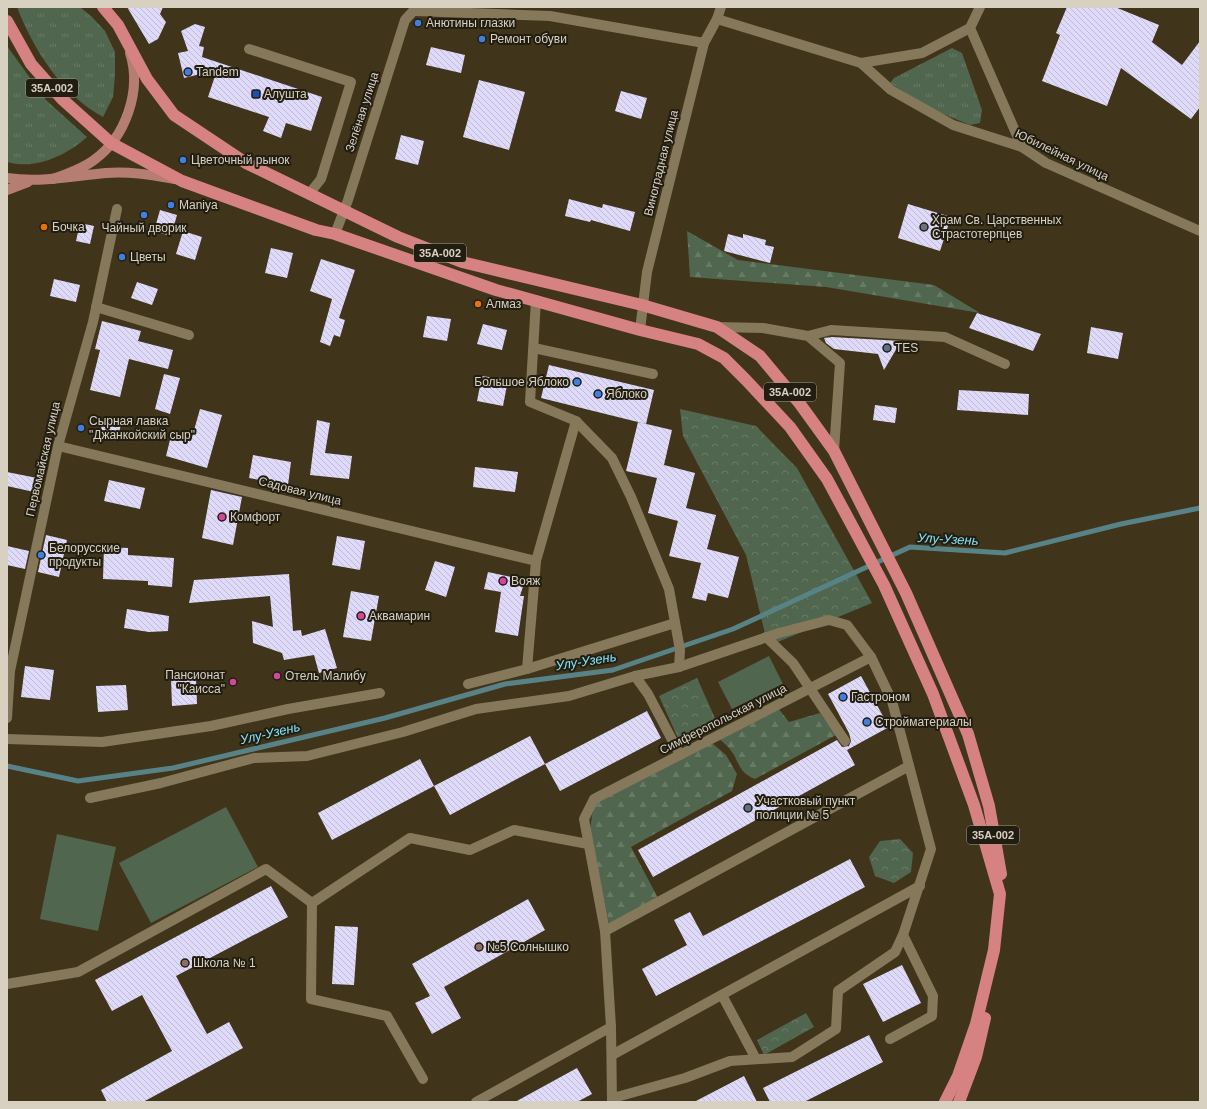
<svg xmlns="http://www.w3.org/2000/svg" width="1207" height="1109" viewBox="0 0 1207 1109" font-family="Helvetica,sans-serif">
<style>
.grass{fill:url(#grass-tufts)}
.forest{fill:url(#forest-firs)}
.park{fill:url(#park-crowns)}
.pitch{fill:#50664e}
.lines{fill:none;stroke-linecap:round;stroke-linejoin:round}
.stream{stroke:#588386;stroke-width:5}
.building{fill:url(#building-back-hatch)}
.minor{stroke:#85785b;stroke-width:10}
.major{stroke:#b67d72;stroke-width:10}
.highway{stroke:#d68182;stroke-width:12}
.shop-dot{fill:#3f7fe0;stroke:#221d11;stroke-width:1.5}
.transit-dot{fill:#1a4fb4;stroke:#221d11;stroke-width:1.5}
.food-dot{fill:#e8710a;stroke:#221d11;stroke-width:1.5}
.worship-dot{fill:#6b7280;stroke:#221d11;stroke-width:1.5}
.service-dot{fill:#5c6f8a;stroke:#221d11;stroke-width:1.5}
.hotel-dot{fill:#d1479c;stroke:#221d11;stroke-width:1.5}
.education-dot{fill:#8d6e63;stroke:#221d11;stroke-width:1.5}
.labels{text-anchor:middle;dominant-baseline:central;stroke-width:4;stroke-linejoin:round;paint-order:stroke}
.shield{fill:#221d11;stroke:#a19b8d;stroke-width:1}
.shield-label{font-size:11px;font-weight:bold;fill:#d8d1c2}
.poi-label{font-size:12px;fill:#d8d1c2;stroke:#221d11;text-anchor:start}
.street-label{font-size:12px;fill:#d8d1c2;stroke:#221d11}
.water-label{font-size:13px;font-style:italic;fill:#81e3f7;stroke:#221d11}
</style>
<defs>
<pattern id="grass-tufts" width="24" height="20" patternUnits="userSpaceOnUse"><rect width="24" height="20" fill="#50664e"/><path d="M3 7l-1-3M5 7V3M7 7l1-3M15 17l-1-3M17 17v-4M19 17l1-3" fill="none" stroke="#687b66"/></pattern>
<pattern id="forest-firs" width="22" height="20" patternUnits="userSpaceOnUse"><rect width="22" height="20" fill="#50664e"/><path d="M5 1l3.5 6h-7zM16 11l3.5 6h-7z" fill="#687b66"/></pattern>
<pattern id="park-crowns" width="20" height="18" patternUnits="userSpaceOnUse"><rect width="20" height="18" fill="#50664e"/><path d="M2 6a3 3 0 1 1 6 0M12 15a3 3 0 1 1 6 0" fill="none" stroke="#687b66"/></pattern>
<pattern id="building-back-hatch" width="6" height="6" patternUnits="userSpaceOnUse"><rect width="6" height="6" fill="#dfdafa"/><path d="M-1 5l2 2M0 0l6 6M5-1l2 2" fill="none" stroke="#bfbbd4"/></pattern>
</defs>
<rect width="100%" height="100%" fill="#40341a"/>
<g class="grass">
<path d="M17,7H80L92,17L105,31L115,52V75L113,97L103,117C62,95 33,49 17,7Z"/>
<path d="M7,46L46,100L87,137C66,156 35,170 7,162Z"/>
<polygon points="952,48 962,53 982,110 980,123 970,125 931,109 890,83 894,78"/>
</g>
<g class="forest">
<polygon points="687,231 738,260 934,285 980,313 826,287 690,277"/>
<path d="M778,708L789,722L820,713L836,735L755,779C742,774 740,767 734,755C730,748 724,743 718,738Z"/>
<polygon points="712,743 726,755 737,774 732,791 631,847 658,898 609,924 590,831 592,815 597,802"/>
</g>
<g class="park">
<polygon points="680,409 756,426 797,468 872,603 768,646 746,555 683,436"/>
<polygon points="697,678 719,727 681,745 659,696"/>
<polygon points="900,839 913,853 911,872 894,883 875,876 869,857 880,841"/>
<polygon points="806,1013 814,1027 764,1055 757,1040"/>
</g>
<g class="pitch">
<polygon points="769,656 783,684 732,709 718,682"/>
<polygon points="226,807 258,867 151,923 119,863"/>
<polygon points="57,834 116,847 98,931 40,919"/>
</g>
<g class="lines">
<polyline class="stream" points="7,766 78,781 173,768 385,718 505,684 613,670 733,629 910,547 1005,553 1121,524 1200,508"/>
</g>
<g class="building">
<polygon points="127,7 163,7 160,14 166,22 158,39 149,44"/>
<polygon points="1067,7 1115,7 1159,25 1152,42 1182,65 1200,41 1200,107 1191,119 1121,68 1107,106 1042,81 1060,35 1056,33"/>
<polygon points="195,24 205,27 199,46 204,47 202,57 322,97 311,131 286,123 281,138 263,131 269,117 208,97 217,70 184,78 178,53 188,51 181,31"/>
<polygon points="431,47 465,55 461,73 426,65"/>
<polygon points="479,80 525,92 509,150 463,137"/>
<polygon points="621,91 647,98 641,119 615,111"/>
<polygon points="401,135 424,141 418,165 395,159"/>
<polygon points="569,199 602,208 603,204 635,212 630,231 591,220 590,222 565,216"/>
<polygon points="908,204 951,217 940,251 898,238"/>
<polygon points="160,210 177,215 171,236 154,231"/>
<polygon points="80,223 94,226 90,244 76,241"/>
<polygon points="183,231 202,237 195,260 176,254"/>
<polygon points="728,234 743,238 743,234 766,240 765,245 774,247 770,263 724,251"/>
<polygon points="271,248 293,253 287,278 265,273"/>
<polygon points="321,259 355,270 339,318 345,320 340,337 334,335 330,346 320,342 332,299 310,291"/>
<polygon points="54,279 80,285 76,302 50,296"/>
<polygon points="137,282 158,289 152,305 131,298"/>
<polygon points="977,313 1041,334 1033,351 969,328"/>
<polygon points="427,316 451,319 447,341 423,337"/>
<polygon points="102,321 141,331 138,341 173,350 168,369 129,359 120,397 90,390 100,350 95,349"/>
<polygon points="483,324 507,330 502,350 477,344"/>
<polygon points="1091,327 1123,333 1118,359 1087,353"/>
<polygon points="832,337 901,341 884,370 878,354 834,349 826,343 824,338"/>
<polygon points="549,365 654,390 646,424 541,398"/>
<polygon points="164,374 180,378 170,414 155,409"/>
<polygon points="482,376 508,380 503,406 477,401"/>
<polygon points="959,390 1029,394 1028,415 957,410"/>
<polygon points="875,405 897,408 895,423 873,420"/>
<polygon points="200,409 222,415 207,468 166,456 171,436 191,441"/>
<polygon points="103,420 121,424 117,441 99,437"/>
<polygon points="317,420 330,423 325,453 352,456 349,479 310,475"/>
<polygon points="638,422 672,430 664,465 695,473 686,508 716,515 707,549 739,557 728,598 708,593 706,601 692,598 701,563 669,556 678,521 648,513 657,478 626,471"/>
<polygon points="253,455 291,462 288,485 249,478"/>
<polygon points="475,467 518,472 515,492 473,487"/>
<polygon points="7,472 37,478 34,492 7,486"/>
<polygon points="109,480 145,488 140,509 104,501"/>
<polygon points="211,490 242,497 233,545 202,538"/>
<polygon points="46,535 67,540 59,577 38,572"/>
<polygon points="337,536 365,541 360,570 332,565"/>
<polygon points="7,546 29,551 25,569 7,565"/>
<polygon points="104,547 128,548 128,555 174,558 172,587 148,585 148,581 103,579"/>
<polygon points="435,561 455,567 446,597 425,590"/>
<polygon points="488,572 525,580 520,596 524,596 518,636 495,632 501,592 484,589"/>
<polygon points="289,574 293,631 301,630 302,636 325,629 337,668 319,673 314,655 284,660 282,653 253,643 252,621 273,627 270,596 189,603 194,580"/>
<polygon points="351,591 379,596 371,641 343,637"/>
<polygon points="127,609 169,616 168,631 149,632 124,628"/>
<polygon points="25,666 54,670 50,700 21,697"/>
<polygon points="861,676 889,727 847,750 855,765 653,877 638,850 837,740 842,747 849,746 851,741 849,733 828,694"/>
<polygon points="196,678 197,704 172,706 171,679"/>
<polygon points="126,685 128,710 98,712 96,686"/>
<polygon points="647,711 661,738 560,791 545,764"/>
<polygon points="530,736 545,764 450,815 434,786"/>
<polygon points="420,759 434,786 332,840 318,813"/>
<polygon points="850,859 865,887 656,996 642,969 687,945 674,920 690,912 703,936"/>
<polygon points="271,886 288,917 176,976 207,1034 229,1022 243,1048 143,1102 107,1102 101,1090 172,1051 142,995 112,1011 95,980"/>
<polygon points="528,899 545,930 444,987 461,1018 432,1034 415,1003 430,996 412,964"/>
<polygon points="335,926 358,927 354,985 332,984"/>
<polygon points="902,965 921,1003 883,1022 863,984"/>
<polygon points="869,1035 883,1062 804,1102 770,1102 763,1088"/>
<polygon points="577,1068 592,1094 577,1102 515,1102"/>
<polygon points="744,1076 757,1102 694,1102"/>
</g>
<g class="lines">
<g class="minor">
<polyline points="980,7 970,28 1022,147"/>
<polyline points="415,11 550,16 704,43"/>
<polyline points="717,19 861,63 891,90 953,125 1022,147 1046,163 1200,231"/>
<polyline points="249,49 351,82 321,179 309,194"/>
<polyline points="861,63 922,53 970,28"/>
<polyline points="335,234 348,200 405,20 417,7"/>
<polyline points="96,307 189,335"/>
<polyline points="717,327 763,328 808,336 840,363 834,451"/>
<polyline points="640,330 647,272 704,43 717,19 721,7"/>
<polyline points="808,336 831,330 945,337 1005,364"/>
<polyline points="534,348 653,374"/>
<polyline points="576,421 612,458 631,497 669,589 680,650 679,667"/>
<polyline points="58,446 536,561"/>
<polyline points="766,637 793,663 845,741"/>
<polyline points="527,669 675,623"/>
<polyline points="635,676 648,694 680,755"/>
<polyline points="468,684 527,669 536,561 576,421 530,402 536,300"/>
<polyline points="7,718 10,671 58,446 93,322 117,209"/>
<polyline points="7,739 102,742 211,726 288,709 380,693"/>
<polyline points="90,798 161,783 254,758 307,756 403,732 476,709 569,696 635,676 679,667 779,633 829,620 847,625 871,657 594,799 584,819 605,931 611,1027 612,1102"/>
<polyline points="312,903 410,838 470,850 514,830 588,844"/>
<polyline points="605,931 909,766"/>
<polyline points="7,984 78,972 266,869 312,903 311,999 387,1016 423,1079"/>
<polyline points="722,995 756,1059"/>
<polyline points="890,1039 932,1016 933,996 903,935"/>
<polyline points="612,1055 920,886"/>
<polyline points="613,1098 685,1078 730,1061 792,1057 836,1029 838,991 895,952 903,935 931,849 892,701 871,657"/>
<polyline points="476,1102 611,1027"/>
</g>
<g class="major">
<path d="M7,178C42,183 71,176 106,173C129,171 151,175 174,179"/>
<path d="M53,179C67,174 82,169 94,160C126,137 142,90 130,53"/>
<polyline points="7,190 28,182"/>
</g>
<g class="highway">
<polyline points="103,7 118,25 147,79 174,115 246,163 398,237 462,262 642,305 717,327 760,356 800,404 834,451 906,593 968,734 989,806 1001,874"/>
<polyline points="7,21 31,64 62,99 111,143 182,181 316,230 335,234 496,290 640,330 698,344 724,358 746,380 790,427 827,479 884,585 933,694 974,805 1000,894 994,950 976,1024 958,1076 945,1102"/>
<polyline points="959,1102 976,1057 985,1018"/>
</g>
</g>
<g class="shop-dot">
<circle cx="418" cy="23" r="4"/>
<circle cx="482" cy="39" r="4"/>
<circle cx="188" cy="72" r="4"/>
<circle cx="183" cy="160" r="4"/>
<circle cx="171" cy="205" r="4"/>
<circle cx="144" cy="215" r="4"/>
<circle cx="122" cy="257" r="4"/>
<circle cx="577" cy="382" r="4"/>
<circle cx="598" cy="394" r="4"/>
<circle cx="81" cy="428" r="4"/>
<circle cx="41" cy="555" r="4"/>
<circle cx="843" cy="697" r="4"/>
<circle cx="867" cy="722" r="4"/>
</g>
<rect class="transit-dot" x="252" y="90" width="8" height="8" rx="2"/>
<g class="food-dot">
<circle cx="44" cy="227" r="4"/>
<circle cx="478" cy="304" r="4"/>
</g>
<circle class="worship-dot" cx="924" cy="227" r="4"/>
<g class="service-dot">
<circle cx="887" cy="348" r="4"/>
<circle cx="748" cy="808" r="4"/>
</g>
<g class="hotel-dot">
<circle cx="222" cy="517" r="4"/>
<circle cx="503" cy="581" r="4"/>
<circle cx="361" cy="616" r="4"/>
<circle cx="277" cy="676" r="4"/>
<circle cx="233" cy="682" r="4"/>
</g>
<g class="education-dot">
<circle cx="479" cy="947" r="4"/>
<circle cx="185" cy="963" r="4"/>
</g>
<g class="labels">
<g class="shield">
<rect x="26" y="79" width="52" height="18" rx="3"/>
<rect x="414" y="244" width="52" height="18" rx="3"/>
<rect x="764" y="383" width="52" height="18" rx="3"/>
<rect x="967" y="826" width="52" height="18" rx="3"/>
</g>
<g class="shield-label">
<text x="52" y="88">35А-002</text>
<text x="440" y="253">35А-002</text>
<text x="790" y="392">35А-002</text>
<text x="993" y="835">35А-002</text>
</g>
<g class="poi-label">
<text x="426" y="23">Анютины глазки</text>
<text x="490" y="39">Ремонт обуви</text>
<text x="196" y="72">Tandem</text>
<text x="264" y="94">Алушта</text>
<text x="191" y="160">Цветочный рынок</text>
<text x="179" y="205">Maniya</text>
<text x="932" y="220">Храм Св. Царственных<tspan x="932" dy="14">Страстотерпцев</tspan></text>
<text x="52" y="227">Бочка</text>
<text x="144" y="228" text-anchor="middle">Чайный дворик</text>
<text x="130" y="257">Цветы</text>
<text x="486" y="304">Алмаз</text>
<text x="895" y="348">TES</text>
<text x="569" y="382" text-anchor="end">Большое Яблоко</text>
<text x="606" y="394">Яблоко</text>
<text x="89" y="421">Сырная лавка<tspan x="89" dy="14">"Джанкойский сыр"</tspan></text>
<text x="230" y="517">Комфорт</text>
<text x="49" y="548">Белорусские<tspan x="49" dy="14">продукты</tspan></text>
<text x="511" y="581">Вояж</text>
<text x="369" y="616">Аквамарин</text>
<text x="225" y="675" text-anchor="end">Пансионат<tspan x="225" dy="14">"Каисса"</tspan></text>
<text x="285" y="676">Отель Малибу</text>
<text x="851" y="697">Гастроном</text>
<text x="875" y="722">Стройматериалы</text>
<text x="756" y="801">Участковый пункт<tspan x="756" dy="14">полиции № 5</tspan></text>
<text x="487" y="947">№5 Солнышко</text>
<text x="193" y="963">Школа № 1</text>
</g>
<g class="street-label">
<text transform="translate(362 112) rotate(-72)">Зелёная улица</text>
<text transform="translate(1062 155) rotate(26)">Юбилейная улица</text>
<text transform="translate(661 163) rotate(-76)">Виноградная улица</text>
<text transform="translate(43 459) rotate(-77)">Первомайская улица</text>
<text transform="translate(300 491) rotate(14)">Садовая улица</text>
<text transform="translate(723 719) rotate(-27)">Симферопольская улица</text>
</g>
<g class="water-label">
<text transform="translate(948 539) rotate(3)">Улу-Узень</text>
<text transform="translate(586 661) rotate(-9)">Улу-Узень</text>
<text transform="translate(270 733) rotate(-13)">Улу-Узень</text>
</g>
</g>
<rect width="1207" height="1109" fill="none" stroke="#d8d1c2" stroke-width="16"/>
</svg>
